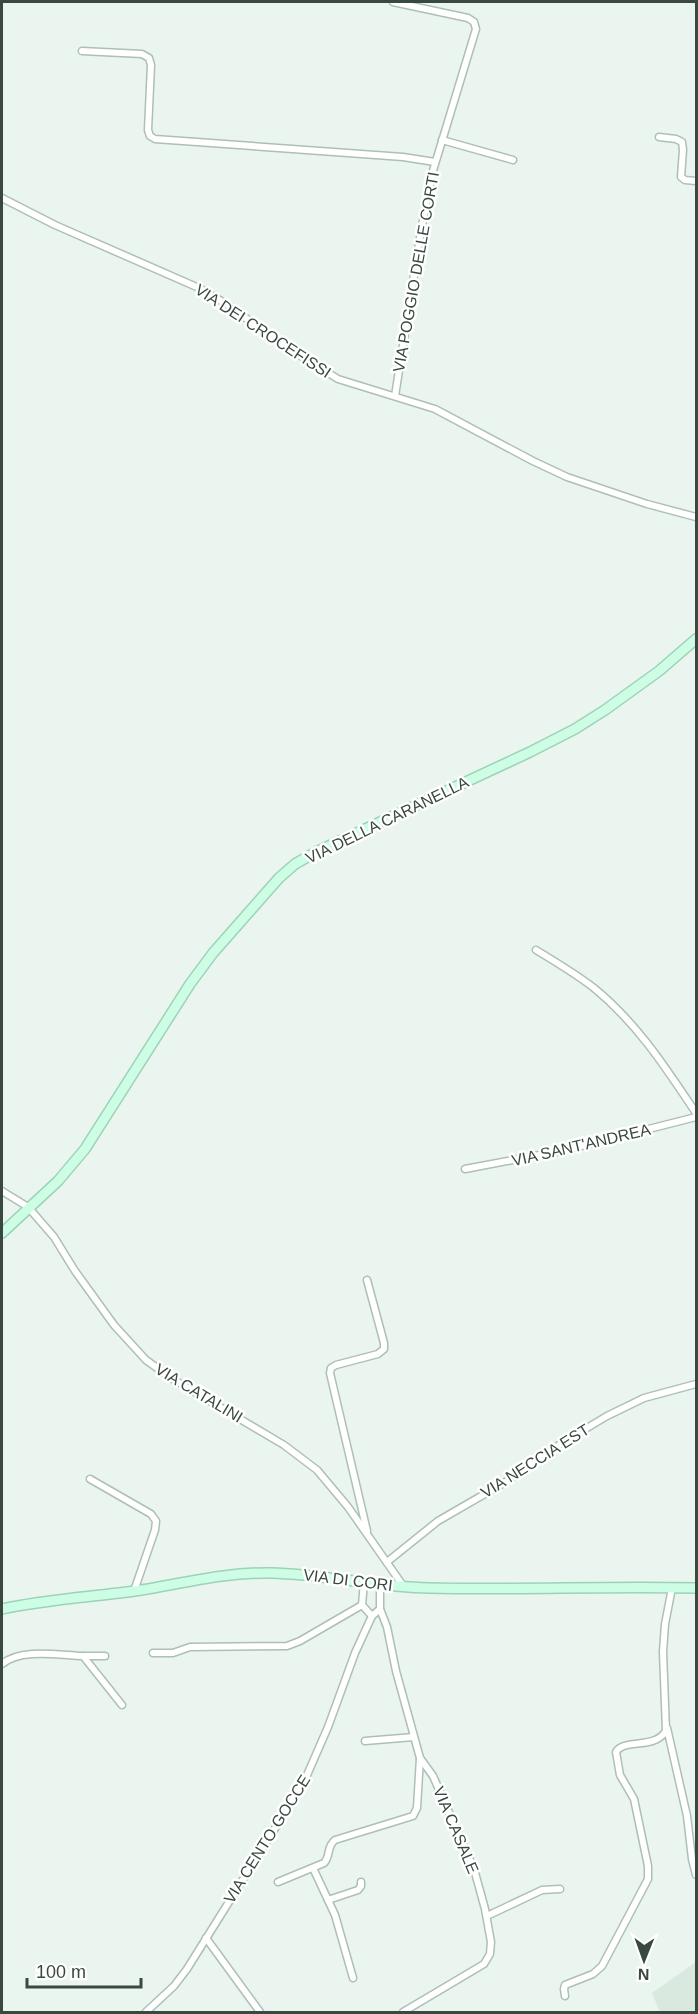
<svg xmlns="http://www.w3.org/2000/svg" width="698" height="2014" viewBox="0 0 698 2014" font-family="Arial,sans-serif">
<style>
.residential{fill:#d9e9e0}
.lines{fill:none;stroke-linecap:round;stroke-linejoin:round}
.minor-casing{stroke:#adc0b5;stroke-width:9}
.secondary-casing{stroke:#9cd3b7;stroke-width:12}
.minor{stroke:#fff;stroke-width:6}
.secondary{stroke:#cdfde5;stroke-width:9}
.labels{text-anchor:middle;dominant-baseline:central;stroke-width:5;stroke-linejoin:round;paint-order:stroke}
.street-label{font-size:16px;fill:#39493f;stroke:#fff}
</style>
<rect width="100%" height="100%" fill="#ebf5ef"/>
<polygon class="residential" points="696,1962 696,2012 660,2012 652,1993"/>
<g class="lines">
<g class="minor-casing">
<g id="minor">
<polyline points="393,2 468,18 474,22 476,29 432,174 421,231 395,396"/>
<polyline points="82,51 142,54 149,58 151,65 148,130 150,136 155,139 403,157 435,162"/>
<polyline points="659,137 676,139 682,142 683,150 681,177 685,180 696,181"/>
<polyline points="442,140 513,160"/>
<polyline points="2,198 55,225 199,288 228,305 277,341 338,379 435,409 533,461 567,477 647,504 696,517"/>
<path d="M536,950C556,962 576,974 594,988C637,1023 666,1068 696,1113"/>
<polyline points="465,1169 566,1150 696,1117"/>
<polyline points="2,1191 28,1207 54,1237 75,1271 114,1325 146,1360 171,1378 284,1445 317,1470 348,1507 404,1587"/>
<polyline points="367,1280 384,1343 384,1349 378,1354 336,1365 331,1368 330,1373 367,1531"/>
<polyline points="90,1479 151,1514 156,1521 155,1530 134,1591"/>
<polyline points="387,1562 438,1521 509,1480 562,1443 607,1416 644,1398 696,1384"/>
<polyline points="364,1582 362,1605 372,1616 380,1609 380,1584"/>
<polyline points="380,1609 387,1627 396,1671 420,1758 433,1776 474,1869 485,1909 491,1942 490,1954 484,1964 403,2012"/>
<polyline points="153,1653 173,1653 190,1647 287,1646 300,1641 362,1605"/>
<polyline points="83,1656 105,1656"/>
<path d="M2,1664C21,1648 58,1655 83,1656L122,1705"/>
<polyline points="667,1728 687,1816 692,1859 696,1875"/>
<polyline points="365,1741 414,1737"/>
<polyline points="313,1868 335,1915 353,1978"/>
<path d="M278,1882L324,1863C331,1856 326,1847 335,1840L413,1816L417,1808L420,1758"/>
<polyline points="328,1900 358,1890 361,1886 361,1882"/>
<polyline points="487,1916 542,1890 560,1889"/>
<polyline points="206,1938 260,2012"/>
<path d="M565,1996L564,1989L565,1985L593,1974L602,1966L648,1879V1866L634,1799L620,1775L616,1752C624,1738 654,1750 666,1731L663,1652L665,1624L672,1588"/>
<polyline points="146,2012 174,1986 187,1969 304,1782 328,1727 355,1653 372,1616"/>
</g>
</g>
<g class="secondary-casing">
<g id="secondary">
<polyline points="2,1233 58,1181 85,1149 190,984 213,953 279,878 295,864 316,852 530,752 575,729 605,710 659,671 696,639"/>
<path d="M2,1609C48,1599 94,1597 141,1590C184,1583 227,1572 271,1573C324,1574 376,1587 429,1588C518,1590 607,1586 696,1588"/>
</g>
</g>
<use href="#minor" class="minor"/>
<use href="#secondary" class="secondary"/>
</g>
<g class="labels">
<g class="street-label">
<text transform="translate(416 272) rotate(-80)">VIA POGGIO DELLE CORTI</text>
<text transform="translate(263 331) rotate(33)">VIA DEI CROCEFISSI</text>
<text transform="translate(387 820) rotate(-26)">VIA DELLA CARANELLA</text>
<text transform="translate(581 1145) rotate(-13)">VIA SANT'ANDREA</text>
<text transform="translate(199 1393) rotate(31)">VIA CATALINI</text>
<text transform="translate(535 1461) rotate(-32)">VIA NECCIA EST</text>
<text transform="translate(348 1580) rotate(7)">VIA DI CORI</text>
<text transform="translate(456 1830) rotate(67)">VIA CASALE</text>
<text transform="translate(267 1839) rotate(-58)">VIA CENTO GOCCE</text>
</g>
</g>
<rect width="698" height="2014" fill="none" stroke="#39493f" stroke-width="6"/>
<g transform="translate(644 1960) rotate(181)" stroke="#ffffff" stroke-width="4.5" paint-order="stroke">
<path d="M0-4.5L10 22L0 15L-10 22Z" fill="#39493f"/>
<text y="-9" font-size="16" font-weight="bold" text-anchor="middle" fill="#39493f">N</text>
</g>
<path d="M27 1978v9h114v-9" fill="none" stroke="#39493f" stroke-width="3"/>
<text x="36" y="1978" font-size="18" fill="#39493f" stroke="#ffffff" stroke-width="4.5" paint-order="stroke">100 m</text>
</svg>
